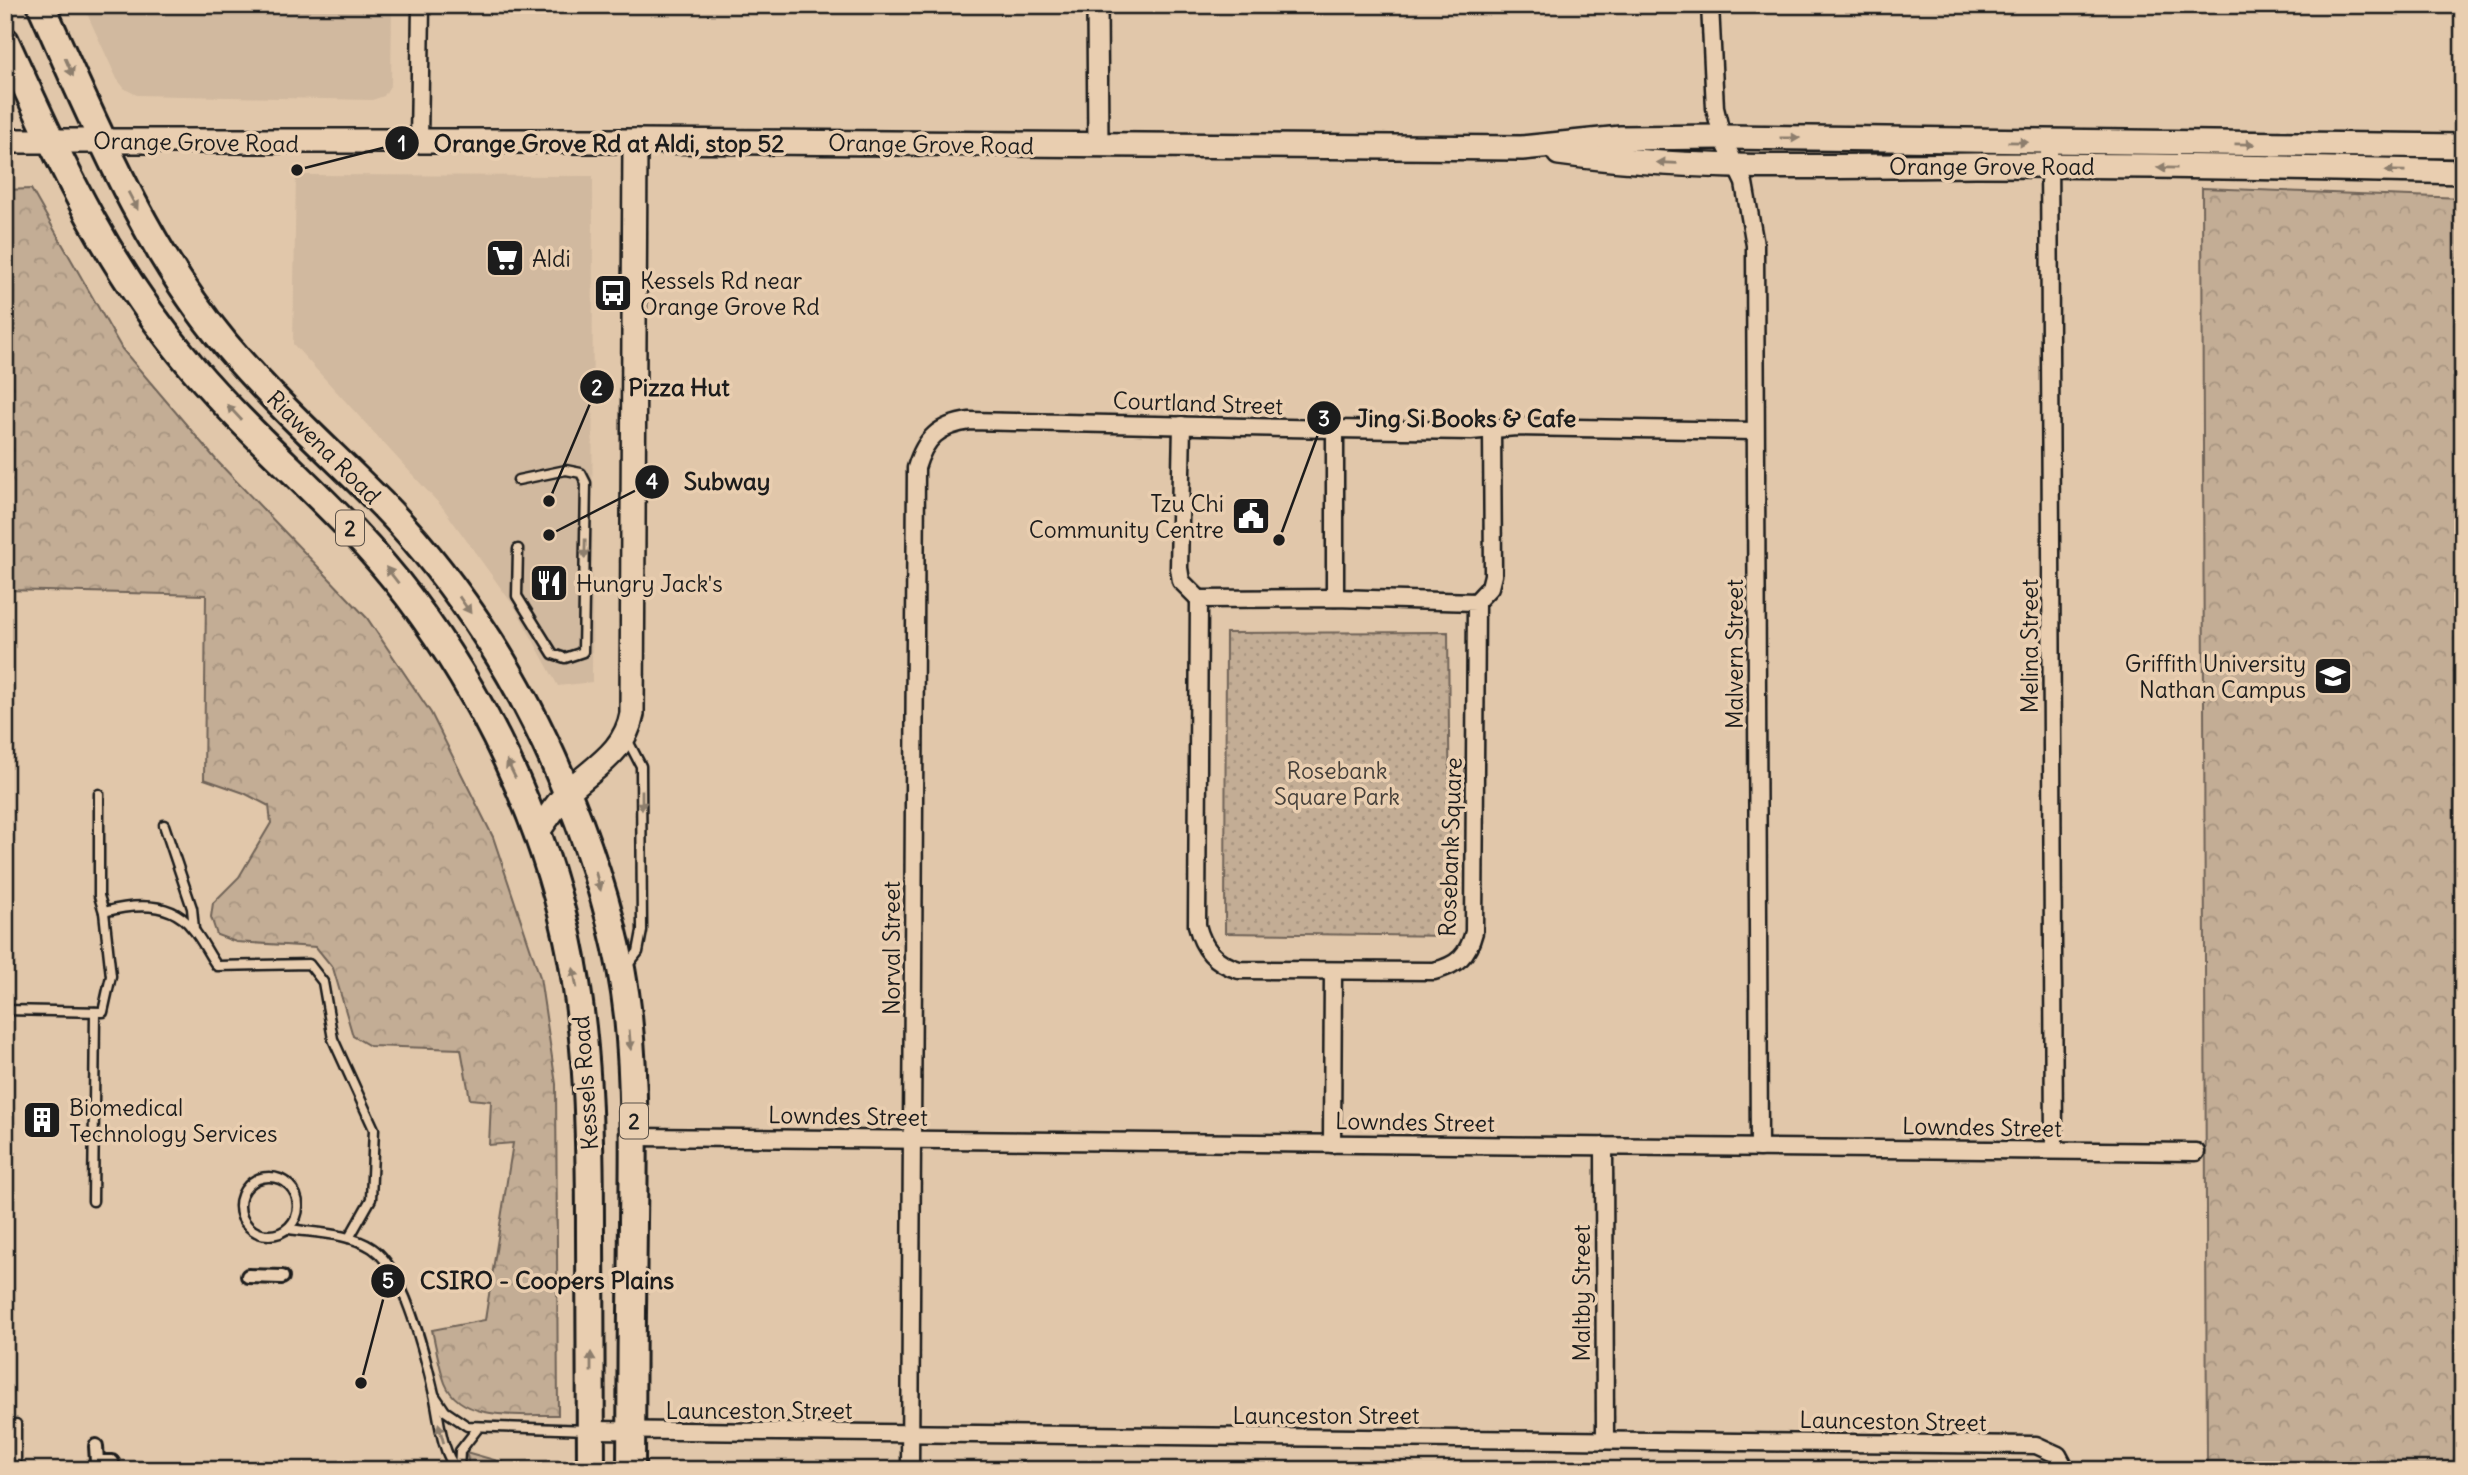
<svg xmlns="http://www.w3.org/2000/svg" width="2468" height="1475" viewBox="0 0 2468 1475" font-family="Delius,sans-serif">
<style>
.built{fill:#d1b99f}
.forest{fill:url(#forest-crowns);stroke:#706458;stroke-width:2}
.park{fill:url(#park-dots);stroke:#706458;stroke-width:2}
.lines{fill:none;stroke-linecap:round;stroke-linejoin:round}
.service-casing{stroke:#1c1c1c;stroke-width:13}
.pedestrian-casing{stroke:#1c1c1c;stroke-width:18}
.minor-casing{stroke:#1c1c1c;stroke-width:21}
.tertiary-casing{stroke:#1c1c1c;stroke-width:24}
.secondary-casing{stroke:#1c1c1c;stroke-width:28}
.trunk-casing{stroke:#1c1c1c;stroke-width:32}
.service{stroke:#e9ceb0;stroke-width:8}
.pedestrian{stroke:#e9ceb0;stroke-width:12}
.minor{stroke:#e9ceb0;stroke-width:16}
.tertiary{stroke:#e9ceb0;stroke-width:19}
.secondary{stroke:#e9ceb0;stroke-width:23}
.trunk{stroke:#e9ceb0;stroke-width:26}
.oneway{fill:#8d7e6d}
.labels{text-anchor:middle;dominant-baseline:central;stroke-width:7;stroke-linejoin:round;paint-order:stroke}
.shield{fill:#e9ceb0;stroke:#5a5148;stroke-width:2}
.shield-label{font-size:21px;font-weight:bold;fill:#1c1c1c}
.street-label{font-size:23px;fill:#1c1c1c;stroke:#e9ceb0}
.poi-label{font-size:23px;fill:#1c1c1c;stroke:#e9ceb0;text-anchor:start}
.park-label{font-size:23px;fill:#46403a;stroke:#e9ceb0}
.leader{fill:none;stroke:#1c1c1c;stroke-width:2.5}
.callout-dot{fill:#1c1c1c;stroke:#e9ceb0;stroke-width:2.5}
.mark-label{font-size:21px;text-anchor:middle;font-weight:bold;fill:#fff}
.callout-label{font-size:24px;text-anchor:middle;font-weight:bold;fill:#1c1c1c;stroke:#e9ceb0;stroke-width:7;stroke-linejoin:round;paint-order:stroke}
</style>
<defs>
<pattern id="forest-crowns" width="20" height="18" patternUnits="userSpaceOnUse" patternTransform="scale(1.75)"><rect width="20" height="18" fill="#c3ad95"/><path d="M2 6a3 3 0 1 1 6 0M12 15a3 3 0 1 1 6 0" fill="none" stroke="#a79480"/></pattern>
<pattern id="park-dots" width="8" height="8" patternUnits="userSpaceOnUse" patternTransform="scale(1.75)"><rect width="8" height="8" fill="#c3ad95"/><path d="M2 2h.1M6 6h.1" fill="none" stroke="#a79480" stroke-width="1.8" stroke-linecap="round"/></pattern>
</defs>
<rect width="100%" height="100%" fill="#e1c7aa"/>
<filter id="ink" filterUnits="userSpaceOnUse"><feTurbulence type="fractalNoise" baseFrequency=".0143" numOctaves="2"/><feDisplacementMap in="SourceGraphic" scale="14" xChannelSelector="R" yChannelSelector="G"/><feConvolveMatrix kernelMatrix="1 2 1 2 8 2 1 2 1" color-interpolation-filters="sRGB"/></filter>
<g filter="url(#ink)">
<g class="built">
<polygon points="83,5 392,5 391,84 384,96 372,100 137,95 125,89 117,79"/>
<polygon points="296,175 593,176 592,682 558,686 516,609 443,508 293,344"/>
</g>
<g class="forest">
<polygon points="2202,188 2463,198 2463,1470 2207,1470"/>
<path d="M31,189L122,349L218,462L367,618L431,713L493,837L540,977L556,1084L558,1415C523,1414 461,1423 445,1383C439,1367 436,1347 432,1330L485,1320L513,1143L489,1145L491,1101L470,1099L461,1049L370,1046L353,1036L333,968L316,947L236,942L217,935L211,917L213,903L239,877L271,823L269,806L244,793L204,779L206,595L5,590V190Z"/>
<polygon points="466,1452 508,1464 559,1470 470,1470"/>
</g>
<polygon class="park" points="1448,632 1451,936 1225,933 1226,633"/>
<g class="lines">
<g class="service-casing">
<g id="service">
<polyline points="518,549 517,596 553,654 565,658 583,652 586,483 581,473 566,470 518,480"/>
<polyline points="99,794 99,896 104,912"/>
<polyline points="164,825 192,908 194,929"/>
<polyline points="627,966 638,952 642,931 641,766 627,739"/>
<path d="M5,1010L103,1012L111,976L104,912C134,904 171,901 192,928C202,939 208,954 217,966L309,964L323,982L333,1039L374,1129L371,1199L349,1238"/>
<circle cx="269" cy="1206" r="29"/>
<polyline points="93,1201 95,1012"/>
<path d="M289,1229C315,1233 350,1233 372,1248C404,1269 425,1355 434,1394C440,1420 440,1448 457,1470"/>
<polyline points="435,1396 445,1411 467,1426 588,1430"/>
<polyline points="16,1470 16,1424"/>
<polyline points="459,1470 460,1451 478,1428"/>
</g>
</g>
<g class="pedestrian-casing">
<g id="pedestrian">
<polyline points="248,1276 282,1277"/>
<polyline points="96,1446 97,1462 112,1462 112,1470"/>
</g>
</g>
<g class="minor-casing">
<g id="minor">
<polyline points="1710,5 1715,108 1722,137 1744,183 1755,245 1759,1148"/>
<polyline points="419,143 421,5"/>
<polyline points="2049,143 2054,1150"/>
<polyline points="1182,425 1179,568 1181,581 1199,599"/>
<polyline points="1335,429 1335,598"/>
<path d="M1335,598L1476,602L1474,932C1468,955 1458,965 1434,971L1239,970C1215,963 1203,949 1197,925L1199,599Z"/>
<polyline points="1476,602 1490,587 1493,575 1492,430"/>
<polyline points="634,1137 2196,1152"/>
<polyline points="1332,1144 1333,971"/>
<polyline points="1604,1146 1605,1440"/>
<polyline points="591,1430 2036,1445 2058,1455 2066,1470"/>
<path d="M910,1470L916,468C925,438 939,425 970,421L1335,429L1471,431L1516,427L1755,431"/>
</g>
</g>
<g class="tertiary-casing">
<polyline id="tertiary" points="1097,5 1098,146"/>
</g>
<g class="secondary-casing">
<g id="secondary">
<polyline points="5,141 635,141 1522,148 1621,138 1722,137 2463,146"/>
<path d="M1559,153C1697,172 1838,166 1976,165C2138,165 2301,168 2463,172"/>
<path d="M538,831C547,819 557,803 568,792C594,767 625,752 632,714L635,141"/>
</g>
</g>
<g class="trunk-casing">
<g id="trunk">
<path d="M41,5C94,122 143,245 226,345C274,402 329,451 382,504C422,545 458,592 489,640C555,743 615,894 628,1016C635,1085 634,1154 633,1222C632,1305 631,1387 631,1470"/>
<path d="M5,41C61,163 105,264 193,368C261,448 346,513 409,597C485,698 541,816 568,939C589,1037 590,1136 590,1236C591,1314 591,1392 591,1470"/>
</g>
</g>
<use href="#service" class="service"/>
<use href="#pedestrian" class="pedestrian"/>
<use href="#minor" class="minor"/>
<use href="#tertiary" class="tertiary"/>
<use href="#secondary" class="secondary"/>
<use href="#trunk" class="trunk"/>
</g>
<defs><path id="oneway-solid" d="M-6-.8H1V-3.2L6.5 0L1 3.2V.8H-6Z" transform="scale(1.75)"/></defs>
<g class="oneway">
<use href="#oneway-solid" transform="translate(69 67) rotate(66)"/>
<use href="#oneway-solid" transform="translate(1790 138)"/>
<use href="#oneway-solid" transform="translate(2018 142) rotate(1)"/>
<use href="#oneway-solid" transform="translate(2245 144) rotate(1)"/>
<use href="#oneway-solid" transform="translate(1667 163) rotate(-178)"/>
<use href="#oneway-solid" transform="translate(2167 168) rotate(-179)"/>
<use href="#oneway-solid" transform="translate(2395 171) rotate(-179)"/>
<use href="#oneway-solid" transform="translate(133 201) rotate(62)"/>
<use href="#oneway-solid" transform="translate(234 412) rotate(-133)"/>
<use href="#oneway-solid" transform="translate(585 549) rotate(91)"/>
<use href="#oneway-solid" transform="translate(392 575) rotate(-128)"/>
<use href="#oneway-solid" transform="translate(465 605) rotate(55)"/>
<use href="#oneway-solid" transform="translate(511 769) rotate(-116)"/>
<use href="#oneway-solid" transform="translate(642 800) rotate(90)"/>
<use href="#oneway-solid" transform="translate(598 881) rotate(74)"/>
<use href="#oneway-solid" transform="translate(575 978) rotate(-100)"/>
<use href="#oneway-solid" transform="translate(630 1040) rotate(85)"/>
<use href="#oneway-solid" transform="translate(591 1362) rotate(-90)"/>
<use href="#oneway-solid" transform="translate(441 1433) rotate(-105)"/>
</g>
</g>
<defs>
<g id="supermarket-square" transform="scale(2.0125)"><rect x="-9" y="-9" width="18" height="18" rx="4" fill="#1c1c1c" stroke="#e9ceb0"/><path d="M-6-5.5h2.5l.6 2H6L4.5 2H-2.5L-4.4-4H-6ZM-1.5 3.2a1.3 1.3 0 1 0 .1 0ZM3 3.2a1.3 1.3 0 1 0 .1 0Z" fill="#fff"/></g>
<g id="bus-square" transform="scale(2.0125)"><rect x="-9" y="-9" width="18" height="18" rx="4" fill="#1c1c1c" stroke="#e9ceb0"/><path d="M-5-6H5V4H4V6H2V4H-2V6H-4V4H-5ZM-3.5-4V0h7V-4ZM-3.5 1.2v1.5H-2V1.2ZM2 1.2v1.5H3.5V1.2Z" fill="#fff"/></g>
<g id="civic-square" transform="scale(2.0125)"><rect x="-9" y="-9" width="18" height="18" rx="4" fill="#1c1c1c" stroke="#e9ceb0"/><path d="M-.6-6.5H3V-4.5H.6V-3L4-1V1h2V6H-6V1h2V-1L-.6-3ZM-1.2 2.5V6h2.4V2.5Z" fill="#fff"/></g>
<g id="restaurant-square" transform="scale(2.0125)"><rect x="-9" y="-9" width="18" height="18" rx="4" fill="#1c1c1c" stroke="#e9ceb0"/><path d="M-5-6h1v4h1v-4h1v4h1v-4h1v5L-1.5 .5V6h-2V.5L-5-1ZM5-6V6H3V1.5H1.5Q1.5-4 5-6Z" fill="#fff"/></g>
<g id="university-square" transform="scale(2.0125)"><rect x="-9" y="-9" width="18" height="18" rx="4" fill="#1c1c1c" stroke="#e9ceb0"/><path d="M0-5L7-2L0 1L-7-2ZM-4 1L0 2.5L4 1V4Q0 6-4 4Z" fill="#fff"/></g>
<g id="building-square" transform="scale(2.0125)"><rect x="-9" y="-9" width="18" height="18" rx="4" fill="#1c1c1c" stroke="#e9ceb0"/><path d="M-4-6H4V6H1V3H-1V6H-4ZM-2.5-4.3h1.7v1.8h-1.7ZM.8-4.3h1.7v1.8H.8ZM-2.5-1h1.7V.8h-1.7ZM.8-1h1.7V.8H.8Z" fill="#fff"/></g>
</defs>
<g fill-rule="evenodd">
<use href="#supermarket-square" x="505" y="258"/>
<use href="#bus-square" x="613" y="293"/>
<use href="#civic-square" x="1251" y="516"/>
<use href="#restaurant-square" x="549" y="583"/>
<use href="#university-square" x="2333" y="676"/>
<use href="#building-square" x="42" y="1120"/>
</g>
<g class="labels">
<g class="shield">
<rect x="336" y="510.5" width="28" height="35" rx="5"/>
<rect x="620" y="1103.5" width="28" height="35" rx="5"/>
</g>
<g class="shield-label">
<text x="350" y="528">2</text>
<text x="634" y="1121">2</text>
</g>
<g class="street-label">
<text transform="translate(196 142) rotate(1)">Orange Grove Road</text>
<text transform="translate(931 144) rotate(1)">Orange Grove Road</text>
<text x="1992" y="166">Orange Grove Road</text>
<text transform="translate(1198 403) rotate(2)">Courtland Street</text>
<text transform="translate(324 447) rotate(45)">Riawena Road</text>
<text transform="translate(2029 646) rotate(-90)">Melina Street</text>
<text transform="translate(1734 654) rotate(-90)">Malvern Street</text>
<text transform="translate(1450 847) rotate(-88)">Rosebank Square</text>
<text transform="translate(891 948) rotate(-90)">Norval Street</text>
<text transform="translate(585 1083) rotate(-94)">Kessels Road</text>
<text transform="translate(848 1116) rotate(1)">Lowndes Street</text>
<text transform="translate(1415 1122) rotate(1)">Lowndes Street</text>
<text transform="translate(1982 1127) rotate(1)">Lowndes Street</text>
<text transform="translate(1581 1293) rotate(-90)">Maltby Street</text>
<text x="759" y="1410">Launceston Street</text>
<text x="1326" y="1415">Launceston Street</text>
<text transform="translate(1893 1421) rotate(1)">Launceston Street</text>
</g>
<g class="poi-label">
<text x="532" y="258">Aldi</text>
<text x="640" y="280">Kessels Rd near<tspan x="640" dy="26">Orange Grove Rd</tspan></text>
<text x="1224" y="503" text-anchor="end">Tzu Chi<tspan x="1224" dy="26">Community Centre</tspan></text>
<text x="576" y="583">Hungry Jack's</text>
<text x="2306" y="663" text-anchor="end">Griffith University<tspan x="2306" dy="26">Nathan Campus</tspan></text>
<text x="69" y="1107">Biomedical<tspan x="69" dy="26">Technology Services</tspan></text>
</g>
<g class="park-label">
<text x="1337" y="770">Rosebank<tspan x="1337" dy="26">Square Park</tspan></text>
</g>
</g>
<path class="leader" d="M297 170L402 143M549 501L597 387M1279 540L1324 418M549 535L652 482M361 1383L388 1281"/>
<g class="callout-dot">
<circle cx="297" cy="170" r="7"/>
<circle cx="549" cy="501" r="7"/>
<circle cx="1279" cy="540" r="7"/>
<circle cx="549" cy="535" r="7"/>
<circle cx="361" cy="1383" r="7"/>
<circle cx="402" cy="143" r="18"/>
<circle cx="597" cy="387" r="18"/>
<circle cx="1324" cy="418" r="18"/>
<circle cx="652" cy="482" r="18"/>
<circle cx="388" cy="1281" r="18"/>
</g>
<g class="mark-label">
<text x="402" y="151">1</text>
<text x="597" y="395">2</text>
<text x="1324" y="426">3</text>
<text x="652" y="489">4</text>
<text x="388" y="1288">5</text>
</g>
<g class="callout-label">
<text x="609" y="152">Orange Grove Rd at Aldi, stop 52</text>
<text x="679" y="396">Pizza Hut</text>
<text x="1466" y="427">Jing Si Books &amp; Cafe</text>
<text x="727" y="490">Subway</text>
<text x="547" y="1289">CSIRO - Coopers Plains</text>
</g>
<rect width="2468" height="1475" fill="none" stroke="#e9ceb0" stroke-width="28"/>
<rect x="14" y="14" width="2440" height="1447" fill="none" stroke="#1c1c1c" stroke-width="2.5" filter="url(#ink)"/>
</svg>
